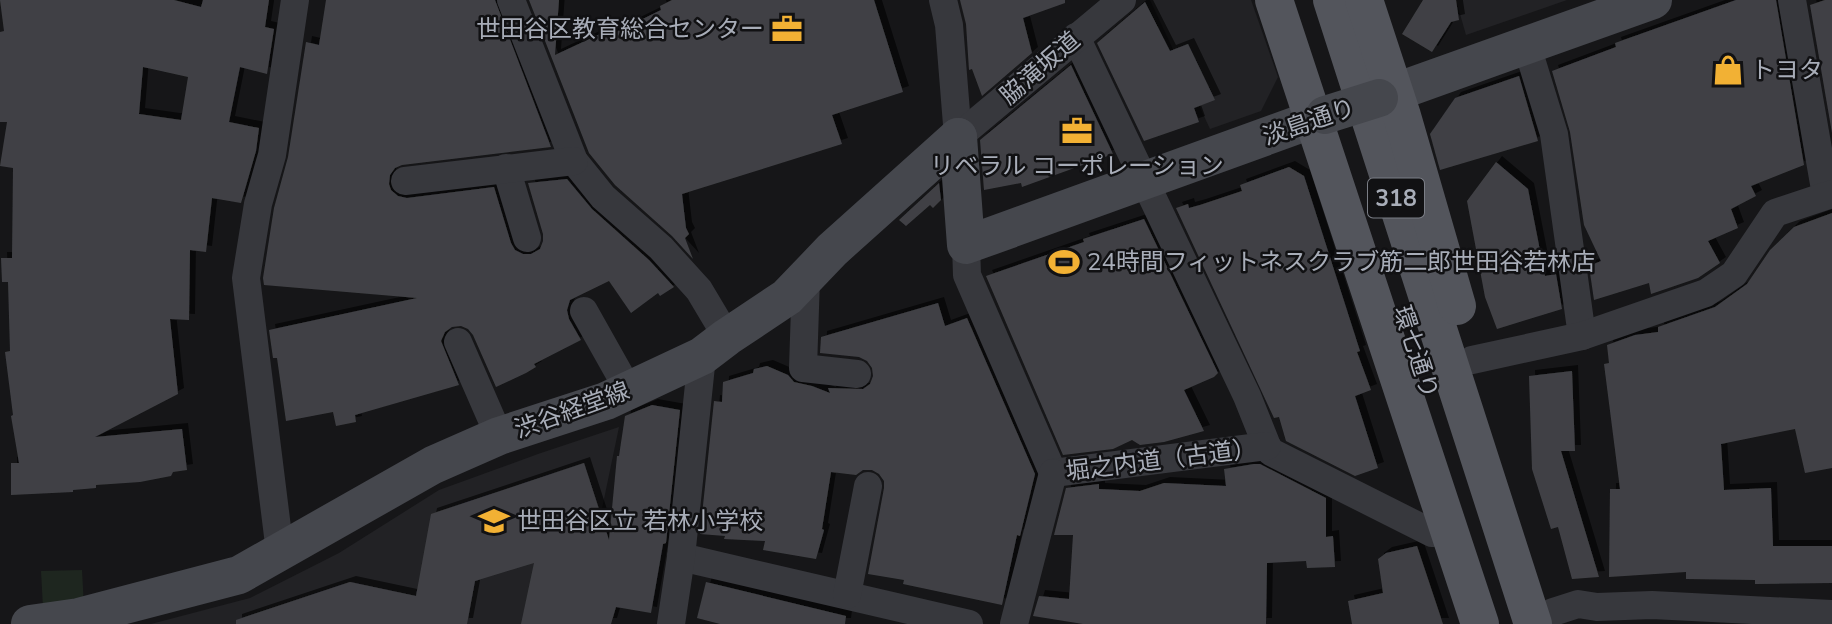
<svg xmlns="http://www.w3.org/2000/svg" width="1832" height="624" viewBox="0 0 1832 624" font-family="'Nunito Sans','Noto Sans JP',sans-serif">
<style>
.built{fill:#222225}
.green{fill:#1e261f}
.building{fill:#404145;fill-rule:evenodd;filter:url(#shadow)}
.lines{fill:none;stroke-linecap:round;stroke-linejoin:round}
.minor{stroke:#37383d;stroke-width:28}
.secondary{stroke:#45474d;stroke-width:38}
.primary{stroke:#53555c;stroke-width:38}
.secondary-bridge{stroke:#45474d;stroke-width:38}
.labels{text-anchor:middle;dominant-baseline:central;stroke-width:5;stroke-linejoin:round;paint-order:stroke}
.shield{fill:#111113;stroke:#7b7e86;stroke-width:2}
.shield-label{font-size:23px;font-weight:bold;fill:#a8adb8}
.poi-label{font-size:24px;fill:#a8adb8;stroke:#111113;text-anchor:start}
.street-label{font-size:24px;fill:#a8adb8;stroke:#111113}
</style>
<defs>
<filter id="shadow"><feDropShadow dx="6" dy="-6" stdDeviation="0" flood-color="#0009"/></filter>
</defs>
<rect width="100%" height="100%" fill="#161618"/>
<g class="built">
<polygon points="1150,0 1251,0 1278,77 1261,111 1210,129"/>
<polygon points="1456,0 1567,0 1466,35"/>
<polygon points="619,427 578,624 151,624 250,598 339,553 439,490 538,454"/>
</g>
<polygon class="green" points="82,570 84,607 43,608 41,571"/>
<g class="building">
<path d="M0,0H174L201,7L203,0H269L265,27L274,29L267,74L240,67L229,122L259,128L256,151L241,203L212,198L206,252L190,250L189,320L170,319L178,394L95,437L182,429L187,470L173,472L171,476L140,482L96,485V488L73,490V492L11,495V463H19L11,416L13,415L5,352L10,351L8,282H2L1,258H12L13,168L0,166L7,122H0V32L4,31ZM143,67L188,77L181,120L139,114Z"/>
<polygon points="326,0 495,0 551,147 402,165 395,168 390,175 389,184 391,190 398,196 407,198 494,187 511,243 515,250 523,254 531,254 540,249 543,241 543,234 528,183 567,179 592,209 649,260 674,287 660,296 658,293 631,313 609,281 570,300 567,310 569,319 581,340 534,364 536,367 526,373 496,387 473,335 468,329 461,326 452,327 445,332 441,341 459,385 355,415 356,422 336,426 333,412 286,421 277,358 273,358 269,330 417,298 264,285 263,278 274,208 288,157 306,42 319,45"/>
<polygon points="529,0 559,0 555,55 613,28 616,32 661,10 660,6 672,0 874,0 903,92 832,115 842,144 682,194 686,228 689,234 685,238 693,259 672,236 615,185 589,153"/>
<polygon points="960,0 1065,0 1065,3 1023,18 1032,53 982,96 972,69 969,70 966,24"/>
<polygon points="1423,0 1456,0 1459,20 1451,22 1432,52 1402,34"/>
<polygon points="1736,0 1776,0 1804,165 1751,186 1756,196 1731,209 1738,228 1708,241 1720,263 1698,278 1651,294 1649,283 1594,300 1589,266 1601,261 1584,225 1570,132 1552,71 1616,47 1615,43"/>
<polygon points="1825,0 1832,0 1832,133 1810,5"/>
<polygon points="1145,2 1170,51 1188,44 1215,100 1194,108 1199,122 1144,141 1097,43"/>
<polygon points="1071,65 1113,154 1022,187 1021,183 984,190 980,140"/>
<polygon points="1519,76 1538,141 1440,170 1430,134 1455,98"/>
<polygon points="1496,162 1528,189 1545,276 1556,274 1562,309 1497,329 1485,297 1467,201"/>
<polygon points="1289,167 1304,176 1360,351 1357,352 1371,390 1355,396 1378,468 1355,476 1286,441 1279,417 1274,418 1176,208 1188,204 1189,208 1200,205 1242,191 1240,185"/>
<polygon points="939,183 941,200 933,208 930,205 906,226 899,220"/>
<polygon points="1832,213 1832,468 1805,473 1795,429 1721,444 1724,490 1771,488 1773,546 1832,546 1832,583 1755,584 1755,580 1686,579 1686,572 1609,577 1610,489 1620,489 1604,364 1609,363 1607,345 1635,335 1658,332 1658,327 1715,307 1747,284 1770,250 1794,227"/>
<polygon points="1144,219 1218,373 1214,377 1184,390 1204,431 1164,442 1140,445 1132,440 1113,449 1063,455 986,276 1084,242 1083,239"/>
<polygon points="938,303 945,326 967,318 1035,474 1020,536 1017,535 1002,605 903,584 904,580 868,574 884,488 884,481 879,474 872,470 863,470 856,475 831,472 822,529 824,530 816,559 763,550 765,541 724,539 725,536 700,534 714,401 722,402 723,382 753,373 754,369 767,366 788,375 794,382 812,386 830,393 828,388 863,389 870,384 873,376 872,368 867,361 859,357 820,353 821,337"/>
<polygon points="1572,371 1575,451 1561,451 1599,577 1572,579 1558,527 1551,529 1532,469 1529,376"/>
<polygon points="652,405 680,410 666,543 663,544 651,613 616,607 611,624 521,624 534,563 475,581 467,624 236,624 236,620 350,582 416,596 431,514 584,463 609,540 617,456 619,456 625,416"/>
<polygon points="1254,464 1260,464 1326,498 1326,537 1333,536 1335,567 1307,568 1306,561 1267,563 1266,624 1083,624 1033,616 1039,596 1069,599 1073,535 1054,535 1066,488 1099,484 1099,489 1140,491 1164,483 1226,486 1224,469"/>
<polygon points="1417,546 1443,624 1352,624 1348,601 1383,593 1378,559 1386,553"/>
<polygon points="706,582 846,616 845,624 720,624 697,618"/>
</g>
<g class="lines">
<g class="minor">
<polyline points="511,0 574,161 603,197 661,248 699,290 727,337"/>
<polyline points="943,0 949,25 958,137"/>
<polyline points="1792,0 1826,195"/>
<polyline points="1076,37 1247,396 1267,446 1271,452 1432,533 1449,528"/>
<polyline points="1527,46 1554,134 1582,336"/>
<polyline points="958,137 1122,0"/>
<polyline points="506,168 527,238"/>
<polyline points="405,181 574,161"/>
<polyline points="966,245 967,275 1053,473"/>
<polyline points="806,278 803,368 857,374"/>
<polyline points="584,311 629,391"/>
<polyline points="458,342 499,436"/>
<polyline points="1472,360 1582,336 1706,293 1734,274 1775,213 1832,194"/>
<polyline points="1053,473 1267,446"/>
<polyline points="280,552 246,278 258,204 272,155 295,0"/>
<polyline points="681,557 969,624"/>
<polyline points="847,595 868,486"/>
<polyline points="1553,612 1578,604 1597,607 1652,605 1832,614"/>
<polyline points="671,624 681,557 702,356"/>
<polyline points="1014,624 1053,473"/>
</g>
<g class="secondary">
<polyline points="1379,98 1653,0"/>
<polyline points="958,137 966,245 1325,115"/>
<polyline points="30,624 79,617 239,575 433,465 499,436 606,401 702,356 727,337 787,297 832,250 958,137"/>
</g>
<g class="primary">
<polyline points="1274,0 1480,624"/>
<polyline points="1332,0 1533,624"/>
<polyline points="1364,0 1402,116 1457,306"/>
</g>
<polyline class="secondary-bridge" points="1325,115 1379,98"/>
</g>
<defs>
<g id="office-bare" transform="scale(2.415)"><path d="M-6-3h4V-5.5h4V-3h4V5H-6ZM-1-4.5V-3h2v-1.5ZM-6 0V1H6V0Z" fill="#f2b134" stroke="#111113" stroke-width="2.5" paint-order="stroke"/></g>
<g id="shop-bare" transform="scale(2.415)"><path d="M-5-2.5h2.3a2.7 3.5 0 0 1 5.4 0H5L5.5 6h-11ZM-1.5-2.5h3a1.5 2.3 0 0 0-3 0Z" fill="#f2b134" stroke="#111113" stroke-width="2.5" paint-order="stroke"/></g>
<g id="stadium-bare" transform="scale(2.415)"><path d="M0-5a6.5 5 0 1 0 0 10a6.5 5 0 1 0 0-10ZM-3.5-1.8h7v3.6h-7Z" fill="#f2b134" stroke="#111113" stroke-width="2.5" paint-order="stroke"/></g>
<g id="school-bare" transform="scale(2.415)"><path d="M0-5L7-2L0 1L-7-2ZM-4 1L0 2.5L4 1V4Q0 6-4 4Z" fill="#f2b134" stroke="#111113" stroke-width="2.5" paint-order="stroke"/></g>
</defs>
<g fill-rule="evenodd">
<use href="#office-bare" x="787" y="29"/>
<use href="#shop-bare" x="1728" y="70"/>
<use href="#office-bare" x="1077" y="131"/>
<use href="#stadium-bare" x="1064" y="262"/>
<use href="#school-bare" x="494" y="521"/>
</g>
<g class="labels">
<rect class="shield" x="1368" y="178.5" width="56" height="39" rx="5"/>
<g class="shield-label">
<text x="1396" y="198">318</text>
</g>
<g class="poi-label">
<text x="764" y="29" text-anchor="end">世田谷区教育総合センター</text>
<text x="1751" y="70">トヨタ</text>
<text x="1077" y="166" text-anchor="middle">リベラル コーポレーション</text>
<text x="1087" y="262">24時間フィットネスクラブ筋二郎世田谷若林店</text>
<text x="517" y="521">世田谷区立 若林小学校</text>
</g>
<g class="street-label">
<text transform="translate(1040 68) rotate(-41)">脇滝坂道</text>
<text transform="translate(1309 122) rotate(-19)">淡島通り</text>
<text transform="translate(1416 352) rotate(72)">環七通り</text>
<text transform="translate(572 410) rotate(-20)">渋谷経堂線</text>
<text transform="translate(1161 460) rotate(-7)">堀之内道（古道）</text>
</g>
</g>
</svg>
